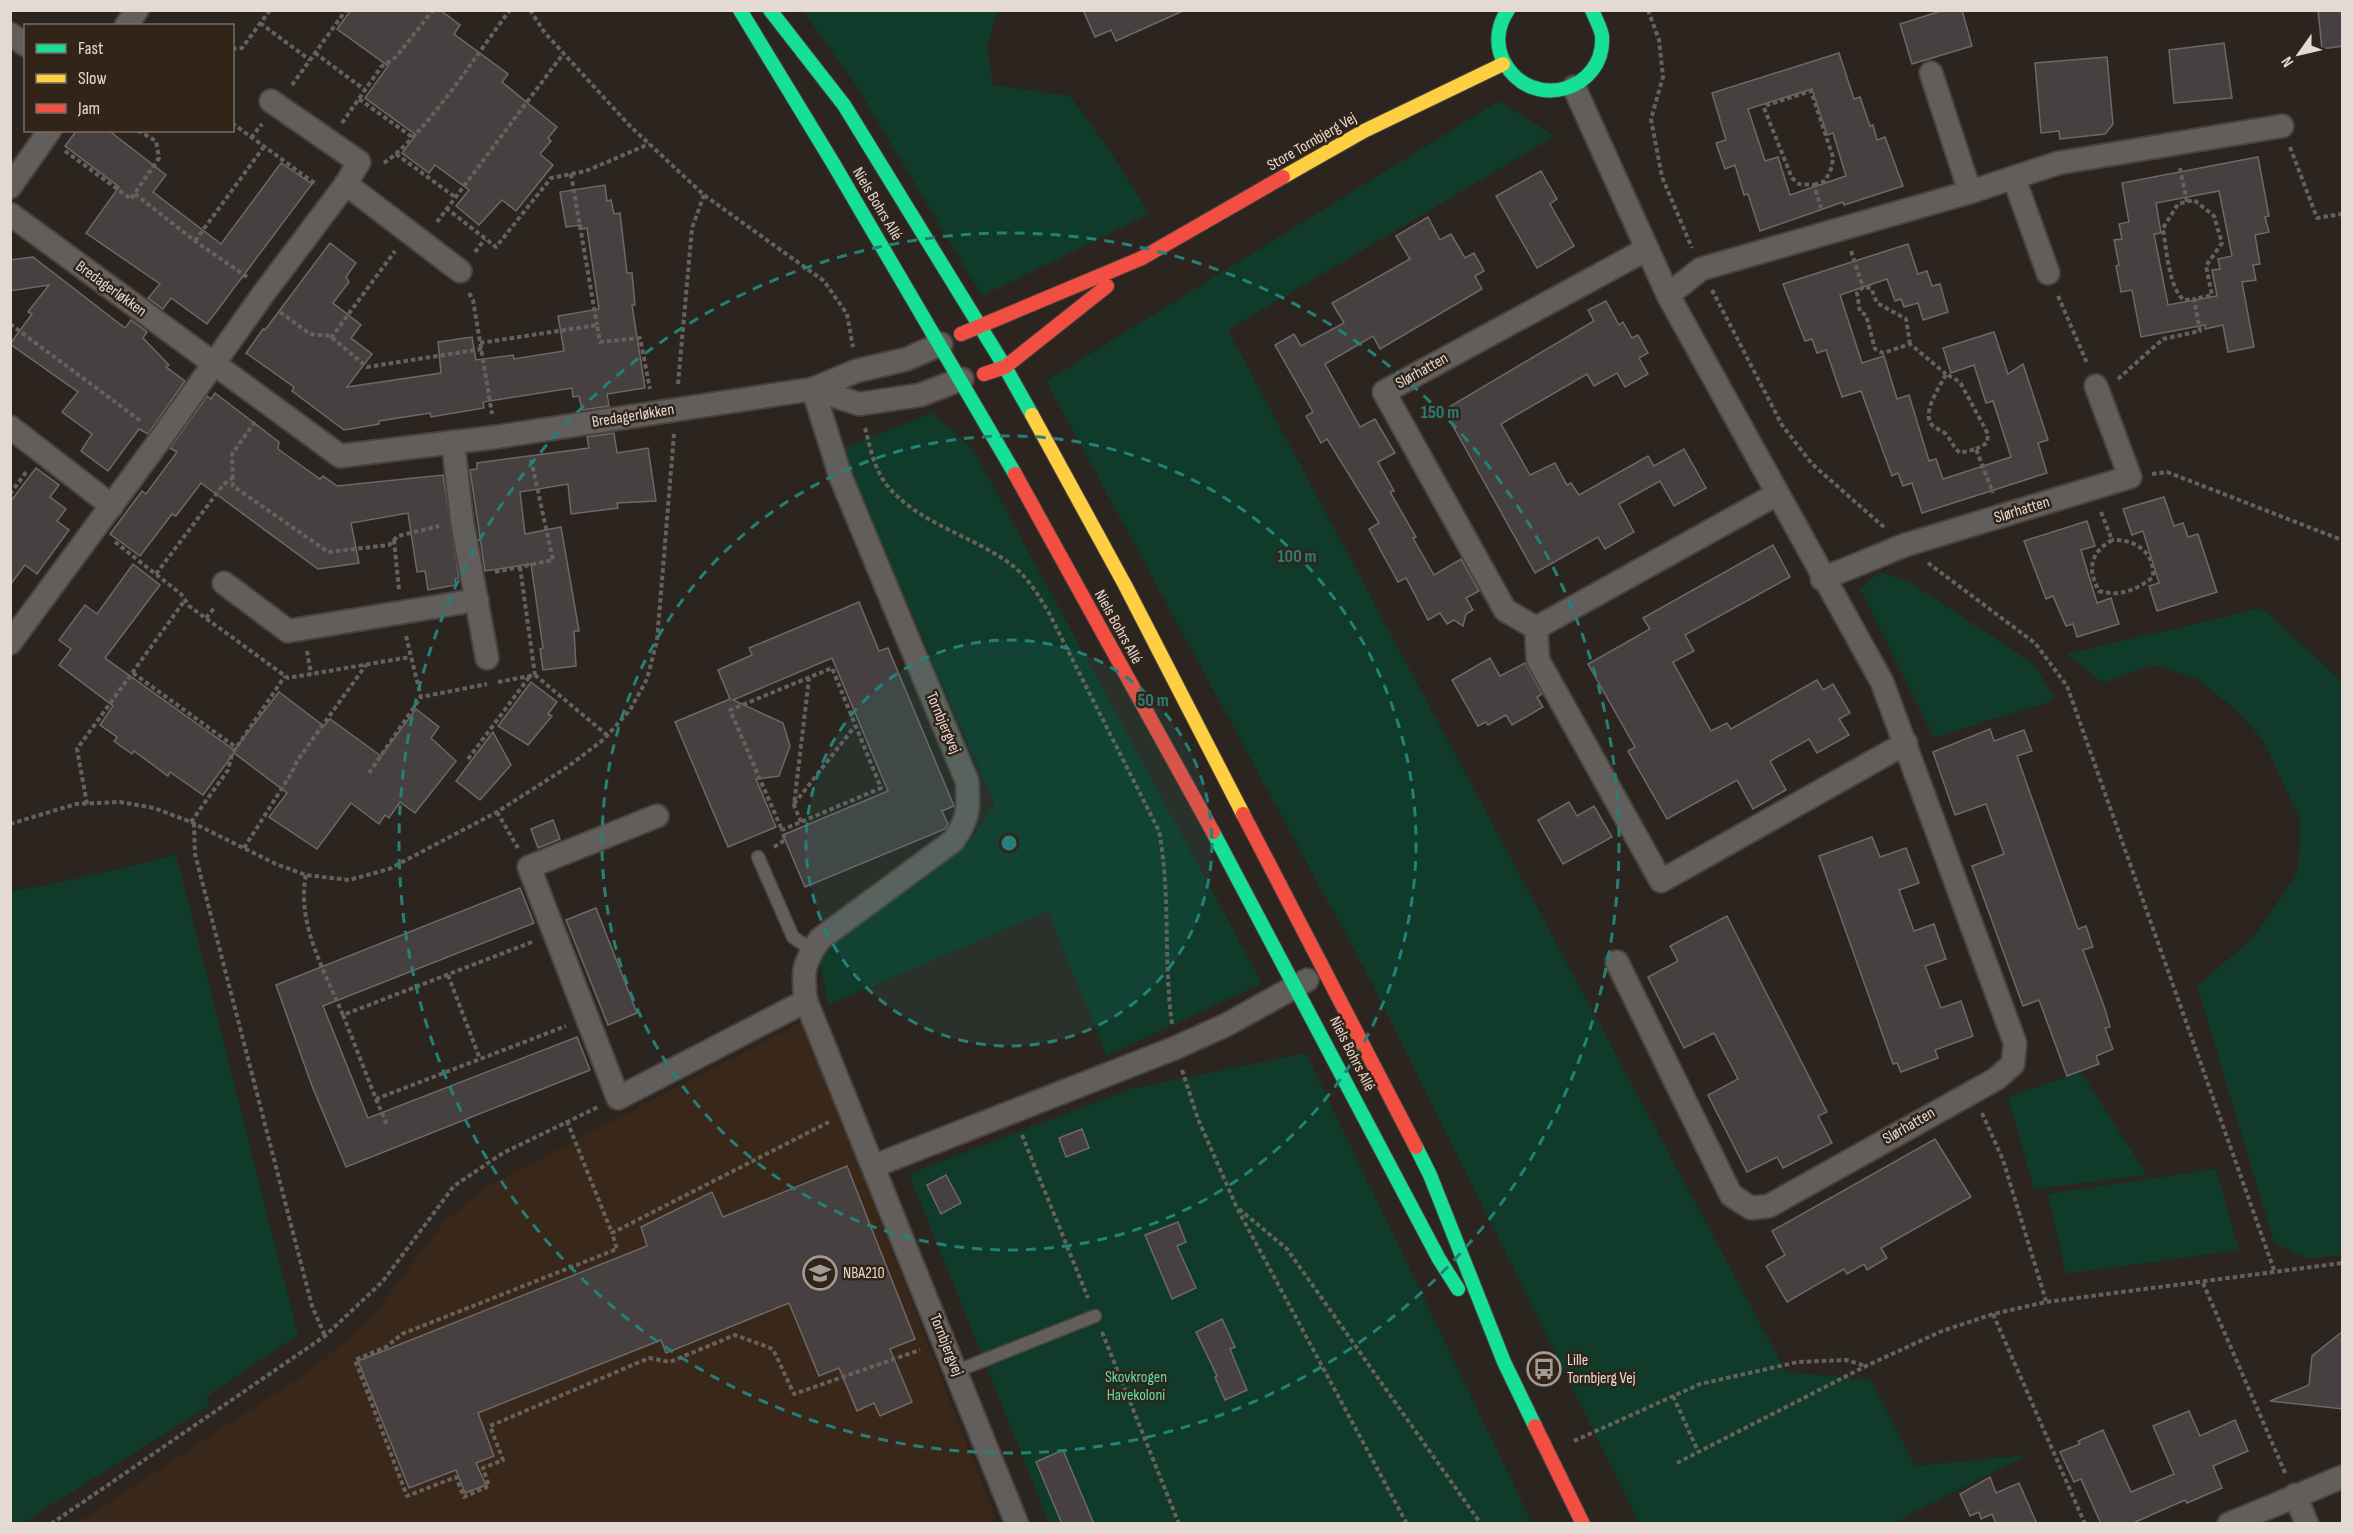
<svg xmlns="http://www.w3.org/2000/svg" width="2353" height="1534" viewBox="0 0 2353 1534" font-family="'Sofia Sans Condensed',sans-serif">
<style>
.built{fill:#39271a}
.green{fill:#103a29}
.building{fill:#464041;stroke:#6e6868;stroke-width:1.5;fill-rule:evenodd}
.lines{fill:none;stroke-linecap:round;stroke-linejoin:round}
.lane-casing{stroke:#49423d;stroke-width:15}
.street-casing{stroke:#49423d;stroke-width:26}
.fast-casing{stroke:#49423d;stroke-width:16}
.slow-casing{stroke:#49423d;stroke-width:16}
.jam-casing{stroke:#49423d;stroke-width:16}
.path{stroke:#65615d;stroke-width:4;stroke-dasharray:4.5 3;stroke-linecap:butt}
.lane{stroke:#625e5b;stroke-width:12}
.street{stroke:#625e5b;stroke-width:22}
.fast{stroke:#16e098;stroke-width:14}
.slow{stroke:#ffcf43;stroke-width:14}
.jam{stroke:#f24e42;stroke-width:14}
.ring{fill:none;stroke:#248078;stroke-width:3;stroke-dasharray:10 8}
.labels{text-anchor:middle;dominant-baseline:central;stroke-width:5;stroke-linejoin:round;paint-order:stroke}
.street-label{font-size:16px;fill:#e4dad3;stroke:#322419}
.poi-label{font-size:16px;fill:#e4dad3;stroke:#322419;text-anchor:start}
.park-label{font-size:16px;fill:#5cdfa8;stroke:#322419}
.centre{fill:#248078;stroke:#322419;stroke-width:3}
.ring-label{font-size:18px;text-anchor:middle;font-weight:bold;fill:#248078;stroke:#322419;stroke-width:5;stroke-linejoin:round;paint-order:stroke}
</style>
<rect width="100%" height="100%" fill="#2c251f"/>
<polygon class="built" points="803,1021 997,1523 76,1524 310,1371 367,1323 444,1222 485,1188"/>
<g class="green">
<polygon points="803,11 997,11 987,48 993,85 1070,96 1111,152 1149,214 982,296 857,87"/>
<polygon points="1499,101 1555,136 1228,330 1786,1372 1871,1380 1915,1466 2027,1455 1893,1523 1639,1523 1373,985 1046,381"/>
<polygon points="932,413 973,449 1262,983 1107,1056 1048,911 828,1005 819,956 971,839 995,805 840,449"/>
<polygon points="1880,572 1910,582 2035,665 2055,700 1934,738 1860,589"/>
<polygon points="2262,608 2342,682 2342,1255 2308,1259 2274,1243 2197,986 2253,938 2298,872 2301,821 2263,740 2235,709 2198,679 2153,665 2103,683 2067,654"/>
<polygon points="176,855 298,1335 206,1397 210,1405 23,1523 11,1523 11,891 62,882"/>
<polygon points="1306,1053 1532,1523 1049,1523 909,1174 1130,1089"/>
<polygon points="2081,1072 2147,1175 2034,1189 2008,1097"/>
<polygon points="2216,1169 2239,1250 2066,1274 2048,1194"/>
</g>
<g class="building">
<polygon points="351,10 440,10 460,25 454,34 508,74 502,82 557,127 548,138 551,141 540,154 553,165 516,211 502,200 479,225 456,206 469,190 435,165 429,173 402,153 416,135 365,98 388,66 337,29"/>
<polygon points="1083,10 1185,10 1116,41 1111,30 1095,37"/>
<polygon points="1944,10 1962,10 1972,46 1912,64 1900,24"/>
<polygon points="2318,10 2343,10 2343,46 2322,49"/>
<polygon points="2224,43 2232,98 2174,103 2169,50"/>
<path d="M1839,53L1854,99L1860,97L1870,126L1873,125L1877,140L1885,137L1903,186L1844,205L1843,202L1760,231L1748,194L1744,195L1735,165L1725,169L1716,143L1726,140L1712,93ZM1812,89L1827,135L1833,133L1846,176L1790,195L1778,157L1765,161L1748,109Z"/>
<polygon points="2107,57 2113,124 2105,134 2060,139 2059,131 2041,133 2035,63"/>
<polygon points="77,130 108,130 166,175 153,192 221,244 281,163 312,184 207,324 171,298 163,309 148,298 160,284 86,233 119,187 65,146"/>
<path d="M2258,157L2269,216L2265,217L2269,232L2255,235L2260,264L2253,265L2256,280L2242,282L2254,347L2228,352L2223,325L2205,329V325L2141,337L2132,290L2121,292L2116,266L2119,265L2114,240L2122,239L2119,224L2129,222L2122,183ZM2219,191L2232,256L2218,259L2220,269L2212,270L2217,296L2168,305L2154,234L2161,233L2156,203Z"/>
<polygon points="1541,171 1557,199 1550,204 1574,246 1537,268 1496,196"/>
<polygon points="605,185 607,201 611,200 614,214 620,213 627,273 632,273 635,305 632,305 645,388 607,394 609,406 582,410 579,396 573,397 572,388 483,402 484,408 431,417 430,413 379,421 379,424 344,430 292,391 294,387 246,353 263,329 265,330 330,243 356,263 346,277 349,282 333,303 361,325 351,338 372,354 347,387 441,373 438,342 472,337 476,360 513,355 514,359 564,351 558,316 599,309 587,228 582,229 581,225 566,227 560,192"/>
<polygon points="1428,217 1440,240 1451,234 1465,258 1474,253 1484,271 1475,276 1482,289 1380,349 1373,336 1325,364 1360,427 1375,419 1395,453 1378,462 1394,491 1390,492 1416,537 1413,538 1434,575 1461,559 1479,591 1466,598 1473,610 1466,614 1463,626 1454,620 1447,624 1440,613 1428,620 1406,578 1398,582 1369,529 1379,523 1327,439 1321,443 1306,416 1313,412 1275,345 1294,334 1301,346 1344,323 1332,303 1410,259 1396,236"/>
<polygon points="1908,244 1918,274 1927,271 1932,286 1940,284 1948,312 1923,320 1918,303 1904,307 1901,299 1895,301 1887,279 1840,295 1862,363 1884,356 1897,399 1909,395 1929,461 1936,459 1943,479 2011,457 1993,401 1986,403 1974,365 1951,373 1943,348 1994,332 2008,374 2023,364 2048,440 2038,443 2047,473 1922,513 1912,483 1903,486 1898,473 1892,476 1861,391 1842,397 1826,350 1817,353 1812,339 1805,341 1783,284"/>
<polygon points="33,257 125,328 131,320 147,332 143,338 169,365 166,367 185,381 148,434 139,429 108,471 81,451 92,434 62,412 78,392 10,344 32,314 28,312 49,285 10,291 10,260"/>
<polygon points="1606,301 1619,325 1623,322 1632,338 1638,335 1648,353 1639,358 1648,374 1625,387 1617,373 1594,386 1587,374 1501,424 1530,475 1555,463 1567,485 1571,483 1579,495 1648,456 1654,466 1684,449 1706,488 1674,506 1660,481 1619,504 1634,532 1605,549 1598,537 1535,573 1444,410 1594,321 1588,310"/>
<polygon points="215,393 279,442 278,449 320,479 323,476 337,486 443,475 459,578 455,579 456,585 428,590 425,571 417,572 408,513 351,523 359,563 318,569 201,483 176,516 172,514 140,556 110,534 142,491 146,494 177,452 170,448 207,396 211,399"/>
<polygon points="614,433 617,453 648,448 656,501 617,503 618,508 571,514 568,484 520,492 525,534 561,527 579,631 574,631 576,666 543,670 540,649 543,648 531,564 485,571 470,470 477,469 477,463 589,448 587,437"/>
<polygon points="36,468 59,485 50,497 66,509 57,521 69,530 37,574 25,565 10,585 10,502"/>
<polygon points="2164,497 2174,526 2183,523 2188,537 2198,534 2217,592 2157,611 2149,586 2159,583 2143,531 2132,535 2123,509"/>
<polygon points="2087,521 2095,546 2081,550 2097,603 2111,598 2119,624 2077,637 2073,624 2066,626 2053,596 2046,599 2024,541"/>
<polygon points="1773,545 1790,577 1685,635 1694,651 1673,662 1711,731 1727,723 1731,729 1817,680 1823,690 1833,684 1850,713 1839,719 1849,735 1817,753 1809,739 1770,761 1786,790 1753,809 1737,780 1667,819 1628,751 1635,747 1588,664 1650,629 1643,618"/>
<polygon points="133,564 160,585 105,658 234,750 279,692 324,726 330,719 381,756 416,709 439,727 431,738 456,761 415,813 400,802 389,818 385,815 379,824 351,803 317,849 269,817 287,793 234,753 203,795 170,772 168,776 134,751 132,754 114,741 117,737 100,725 113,706 59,665 71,649 59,640 85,605 97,614"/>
<polygon points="859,602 879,651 888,648 954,806 942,811 948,824 945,829 805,887 783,835 888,791 832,658 733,700 783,723 790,746 779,776 756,779 776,827 728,847 675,722 730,699 718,670 752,655 749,648"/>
<polygon points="1490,658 1500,676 1525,663 1542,694 1537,697 1543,707 1512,725 1506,715 1488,725 1486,722 1478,726 1452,680"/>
<polygon points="531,682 557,702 548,714 552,716 528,745 498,726"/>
<polygon points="1990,729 1994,741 2024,730 2032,751 2017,756 2078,929 2086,926 2093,947 2083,950 2105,1009 2110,1027 2105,1028 2113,1049 2096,1056 2099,1064 2067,1076 2039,1000 2023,1006 1972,866 2004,854 1986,804 1955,815 1933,752"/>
<polygon points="493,732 511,765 480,800 456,781"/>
<polygon points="1569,802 1577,816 1594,806 1612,837 1563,864 1538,820"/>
<polygon points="553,820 560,839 538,848 531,829"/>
<polygon points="1872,837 1880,857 1906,848 1919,883 1899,890 1914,931 1934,924 1946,959 1925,966 1941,1008 1961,1001 1973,1036 1935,1050 1938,1058 1901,1072 1897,1063 1893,1064 1819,856"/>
<polygon points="520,888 534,923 323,1006 368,1118 577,1037 590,1070 346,1167 312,1086 276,985"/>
<polygon points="596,908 637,1013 608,1025 566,920"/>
<polygon points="1727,916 1827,1112 1818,1116 1832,1143 1783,1168 1777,1157 1747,1172 1708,1095 1738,1079 1714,1033 1684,1048 1648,977 1678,961 1670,946"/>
<polygon points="1082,1129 1089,1148 1066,1157 1059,1138"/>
<polygon points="1935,1139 1971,1197 1881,1248 1887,1258 1867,1270 1864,1264 1847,1274 1844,1269 1787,1302 1766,1266 1785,1255 1772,1231"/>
<polygon points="847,1166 915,1339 890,1349 912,1402 880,1416 874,1403 857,1411 839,1368 819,1376 789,1303 666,1353 661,1340 478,1413 494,1456 476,1463 486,1485 465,1493 456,1470 409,1488 358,1361 647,1246 641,1227 712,1192 723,1217"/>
<polygon points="946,1175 961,1203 941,1214 927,1185"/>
<polygon points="1178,1222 1186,1242 1177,1246 1196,1288 1172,1299 1145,1235"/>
<polygon points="1222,1319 1235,1347 1230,1349 1247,1390 1225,1400 1215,1377 1217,1376 1196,1332"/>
<polygon points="2343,1331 2343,1409 2270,1401 2309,1385 2312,1356"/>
<polygon points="2189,1411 2200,1436 2235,1420 2248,1451 2213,1466 2222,1488 2187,1503 2185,1500 2131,1524 2101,1524 2081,1479 2074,1482 2060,1452 2080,1444 2078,1441 2103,1430 2131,1492 2174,1474 2153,1426"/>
<polygon points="1063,1450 1094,1524 1062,1524 1036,1462"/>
<polygon points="1990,1477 1996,1493 2019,1483 2037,1524 1996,1524 1992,1514 1981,1519 1979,1512 1970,1516 1960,1494"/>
</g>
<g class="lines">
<g class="lane-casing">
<g id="lane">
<polyline points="758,857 793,937 812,950"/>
<polyline points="957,1371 1095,1316"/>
</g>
</g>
<g class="street-casing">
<g id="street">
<polyline points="126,26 137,10"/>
<polyline points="10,34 26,45"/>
<polyline points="1931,73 1970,192"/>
<polyline points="1574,87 1668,295 1882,682 2015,1043 2013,1064 1996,1079 1769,1206 1751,1208 1731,1195 1617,962"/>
<polyline points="2014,178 2048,273"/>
<polyline points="346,184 460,271"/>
<polyline points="10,187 50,130"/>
<polyline points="10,214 340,456 496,437 813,389 856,371 907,359 941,344"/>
<polyline points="1668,295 1701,269 1970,192 2058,163 2282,126"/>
<path d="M813,389L841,478L967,781C969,809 969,818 953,841L820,939C803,963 802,972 806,1001L1017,1524"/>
<polyline points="813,389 859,404 920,395 962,379"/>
<polyline points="10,427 112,506"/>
<polyline points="453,442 462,521 487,658"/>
<polyline points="1777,494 1536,628 1538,660 1661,881 1906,743"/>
<polyline points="1822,579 1905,545 2130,477 2096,386"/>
<polyline points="224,583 288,631 477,600"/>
<polyline points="1536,628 1505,610 1384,392 1647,249"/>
<polyline points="10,643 162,437 261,297 346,184 359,162 271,101"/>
<polyline points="657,816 529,867 618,1098 806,1001"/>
<polyline points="874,1166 1175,1048 1226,1025 1307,980"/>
<polyline points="2295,1495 2307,1524"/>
<polyline points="2229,1524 2342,1477"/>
</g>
</g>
<g class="fast-casing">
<g id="fast">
<polyline points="740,10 833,163 1015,474"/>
<polyline points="770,10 844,105 1005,367 1032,415"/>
<path d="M1508,10C1497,26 1495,45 1504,62C1532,113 1606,90 1602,36C1601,28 1595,18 1592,10"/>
<polyline points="1213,832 1439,1259 1458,1289"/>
<polyline points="1416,1147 1430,1175 1504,1362 1535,1426"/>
</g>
</g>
<g class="slow-casing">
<g id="slow">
<polyline points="1283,177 1364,131 1503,64"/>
<polyline points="1032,415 1125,585 1243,814"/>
</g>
</g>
<g class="jam-casing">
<g id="jam">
<polyline points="961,334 1142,258 1283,177"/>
<polyline points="984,374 1005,367 1107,286"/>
<polyline points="1015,474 1213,832"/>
<polyline points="1243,814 1416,1147"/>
<polyline points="1535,1426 1583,1524"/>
</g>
</g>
<g class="path">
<polyline points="530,10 545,33 629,125 704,195 824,281 847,314 853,347"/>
<polyline points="1648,10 1659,40 1663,77 1651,119 1662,177 1692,248"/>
<polyline points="260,23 310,60"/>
<polyline points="232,49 242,48 270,10"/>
<polyline points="315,53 365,90"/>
<polyline points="292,85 346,10"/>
<polyline points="359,99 412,137"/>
<polyline points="232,123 317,185"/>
<polyline points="342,123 381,67 396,57 433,10"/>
<polyline points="251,138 262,124"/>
<polyline points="2290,147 2317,218 2342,214"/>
<polyline points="65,151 131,199 159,158 156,141 137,130"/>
<polyline points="396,154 455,197"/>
<path d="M384,163C427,133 476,55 510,10"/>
<polyline points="2180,168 2187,202"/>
<polyline points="571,174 597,325"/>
<polyline points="1814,185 1825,181 1832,167 1833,157 1811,91 1767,105 1764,108 1792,178 1799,184 1814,185 1821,208"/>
<polyline points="135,194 195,241 247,277"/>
<polyline points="446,208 496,247 551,178 586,171 649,144"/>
<polyline points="437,222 563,54"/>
<polyline points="195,241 263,148"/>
<polyline points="1851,251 1863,287"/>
<polyline points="475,252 485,239"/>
<polyline points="1712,290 1782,425 1812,464 1885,528"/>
<polyline points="469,293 473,300 492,414"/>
<polyline points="2058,296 2087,363"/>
<polyline points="280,312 310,334 330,336 367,367 482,349"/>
<polyline points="10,324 142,422"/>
<polyline points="331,338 395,251"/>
<polyline points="480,343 597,325 600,342 640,338 650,389"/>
<polyline points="1910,344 1906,319 1877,303 1871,288 1863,287 1857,293 1860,312 1866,315 1875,349 1883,353 1910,344 1946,374"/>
<path d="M2118,379L2163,339L2200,331L2194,299L2184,300C2169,289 2166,247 2163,228L2178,204L2194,200L2214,216L2222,243L2206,266L2212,295L2194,299"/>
<polyline points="678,384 692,228 704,195"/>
<polyline points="255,422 232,454 233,486 328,552 389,545 398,536 439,526"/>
<path d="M865,428C870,447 874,468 886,484C917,524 975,536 1013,566C1029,579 1039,596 1049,613L1159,831C1171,895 1163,960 1172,1024"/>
<path d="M1976,449L1987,443L1988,434L1960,382L1946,374C1940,387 1920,414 1933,426C1937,429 1942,431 1946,434C1951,440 1953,447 1960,453L1976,449L1993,493"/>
<polyline points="2152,474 2167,472 2342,540"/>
<polyline points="10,494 27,471"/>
<path d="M2101,512L2112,540C2090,553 2087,569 2099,591C2119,597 2137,590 2153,577C2155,552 2135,539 2112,540"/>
<polyline points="394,540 399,590"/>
<polyline points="115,542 181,594 189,606 288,678 410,657"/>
<polyline points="1928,563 2035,643 2067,686 2274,1270"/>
<polyline points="520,567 535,675"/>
<polyline points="495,572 553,560 530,455"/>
<polyline points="156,574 223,485 232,478"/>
<polyline points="206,618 215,607"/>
<polyline points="406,636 421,697 487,684"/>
<polyline points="307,651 311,674"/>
<polyline points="133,673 237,748"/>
<polyline points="498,682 535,675 607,735"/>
<polyline points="468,759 530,676"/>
<polyline points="369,773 421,697"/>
<polyline points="87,804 77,749 185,600"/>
<polyline points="794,804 855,726"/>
<polyline points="497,812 518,848"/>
<polyline points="191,822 228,770 232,754 285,676"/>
<polyline points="801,822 794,805 809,678"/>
<polyline points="194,823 195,854 312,1306 325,1336"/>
<polyline points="10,824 76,804 120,802 154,808 191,822 276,864 306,875 349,880 389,869 497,812 569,766 604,739 630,710 647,679 657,641 674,434"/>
<polyline points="774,847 785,840 782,830 881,788 832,668 730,710 782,830"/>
<polyline points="244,848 291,774 297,761 366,665"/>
<path d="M306,875C296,923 325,972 343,1015"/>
<polyline points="532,942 343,1015 376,1099 566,1026"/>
<polyline points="448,975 480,1059"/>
<polyline points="1182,1070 1198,1119 1237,1208 1407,1524"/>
<polyline points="376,1099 387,1125"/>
<polyline points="1982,1113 2003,1160 2046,1301"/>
<polyline points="567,1121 612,1233"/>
<polyline points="829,1122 612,1233 617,1249 402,1334 386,1347 355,1360 407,1496 456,1477 464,1497 489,1486 483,1468 503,1460 490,1426 649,1358 670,1362 735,1335 773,1349 794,1394 920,1350"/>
<polyline points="1022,1135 1088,1298"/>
<polyline points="1239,1209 1287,1249 1481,1524"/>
<polyline points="2203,1283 2286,1475"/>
<polyline points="1993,1314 2085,1524"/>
<polyline points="1102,1332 1179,1524"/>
<polyline points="1673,1396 1698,1451"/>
<polyline points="1574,1441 1700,1384 1798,1362 1846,1360 1866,1366"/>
<polyline points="1677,1463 1866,1366 1942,1331 1993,1314 2046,1302 2342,1263"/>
<polyline points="51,1524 325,1336 383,1281 454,1186 503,1153 598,1107"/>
</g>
<use href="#lane" class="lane"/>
<use href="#street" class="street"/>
<use href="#fast" class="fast"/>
<use href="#slow" class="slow"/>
<use href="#jam" class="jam"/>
</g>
<circle cx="1009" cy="843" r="203" fill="#248078" fill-opacity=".12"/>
<g class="ring">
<circle cx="1009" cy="843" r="203"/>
<circle cx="1009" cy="843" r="407"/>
<circle cx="1009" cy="843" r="610"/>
</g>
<defs>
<g id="school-ring" transform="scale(1.725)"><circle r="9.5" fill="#322419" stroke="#a49b94" stroke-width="1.5"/><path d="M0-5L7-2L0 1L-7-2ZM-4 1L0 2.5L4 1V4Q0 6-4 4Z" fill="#a49b94"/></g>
<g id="bus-ring" transform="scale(1.725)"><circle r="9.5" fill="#322419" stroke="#a49b94" stroke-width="1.5"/><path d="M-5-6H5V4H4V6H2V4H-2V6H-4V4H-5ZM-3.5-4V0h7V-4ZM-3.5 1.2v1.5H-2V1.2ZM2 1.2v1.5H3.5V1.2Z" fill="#a49b94"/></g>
</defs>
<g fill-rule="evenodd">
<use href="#school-ring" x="820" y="1273"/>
<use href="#bus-ring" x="1544" y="1369"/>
</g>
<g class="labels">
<g class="street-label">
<text transform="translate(1312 142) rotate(-30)">Store Tornbjerg Vej</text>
<text transform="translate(877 204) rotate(59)">Niels Bohrs Allé</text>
<text transform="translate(111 289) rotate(36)">Bredagerløkken</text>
<text transform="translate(1422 371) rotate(-29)">Slørhatten</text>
<text transform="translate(633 416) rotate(-9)">Bredagerløkken</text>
<text transform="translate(2022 510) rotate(-17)">Slørhatten</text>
<text transform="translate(1118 627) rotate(61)">Niels Bohrs Allé</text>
<text transform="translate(943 723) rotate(67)">Tornbjergvej</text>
<text transform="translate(1352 1054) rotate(63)">Niels Bohrs Allé</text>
<text transform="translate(1909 1126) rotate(-30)">Slørhatten</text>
<text transform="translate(946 1345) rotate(68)">Tornbjergvej</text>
</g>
<g class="poi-label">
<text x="843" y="1273">NBA210</text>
<text x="1567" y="1360">Lille<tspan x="1567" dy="18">Tornbjerg Vej</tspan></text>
</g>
<g class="park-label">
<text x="1136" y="1377">Skovkrogen<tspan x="1136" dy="18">Havekoloni</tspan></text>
</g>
</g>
<circle cx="1009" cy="843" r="9" class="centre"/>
<g class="ring-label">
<text x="1440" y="418">150 m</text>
<text x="1297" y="562">100 m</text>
<text x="1153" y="706">50 m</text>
</g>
<rect width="2353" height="1534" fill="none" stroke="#e4dad3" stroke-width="24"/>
<rect x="24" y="24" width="210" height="108" fill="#322419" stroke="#796d63" stroke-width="1.5"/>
<rect x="36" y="44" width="30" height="9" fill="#16e098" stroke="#796d63" stroke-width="1.5"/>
<text x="78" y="54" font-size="18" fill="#e4dad3">Fast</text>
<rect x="36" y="74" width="30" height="9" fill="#ffcf43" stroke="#796d63" stroke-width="1.5"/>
<text x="78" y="84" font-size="18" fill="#e4dad3">Slow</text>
<rect x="36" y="104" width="30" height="9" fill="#f24e42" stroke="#796d63" stroke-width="1.5"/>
<text x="78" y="114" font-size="18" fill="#e4dad3">Jam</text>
<g transform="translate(2299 54) rotate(236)" stroke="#322419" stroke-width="4.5" paint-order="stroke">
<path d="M0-4.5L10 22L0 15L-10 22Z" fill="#e4dad3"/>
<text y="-9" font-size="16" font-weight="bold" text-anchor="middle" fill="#e4dad3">N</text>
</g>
</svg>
